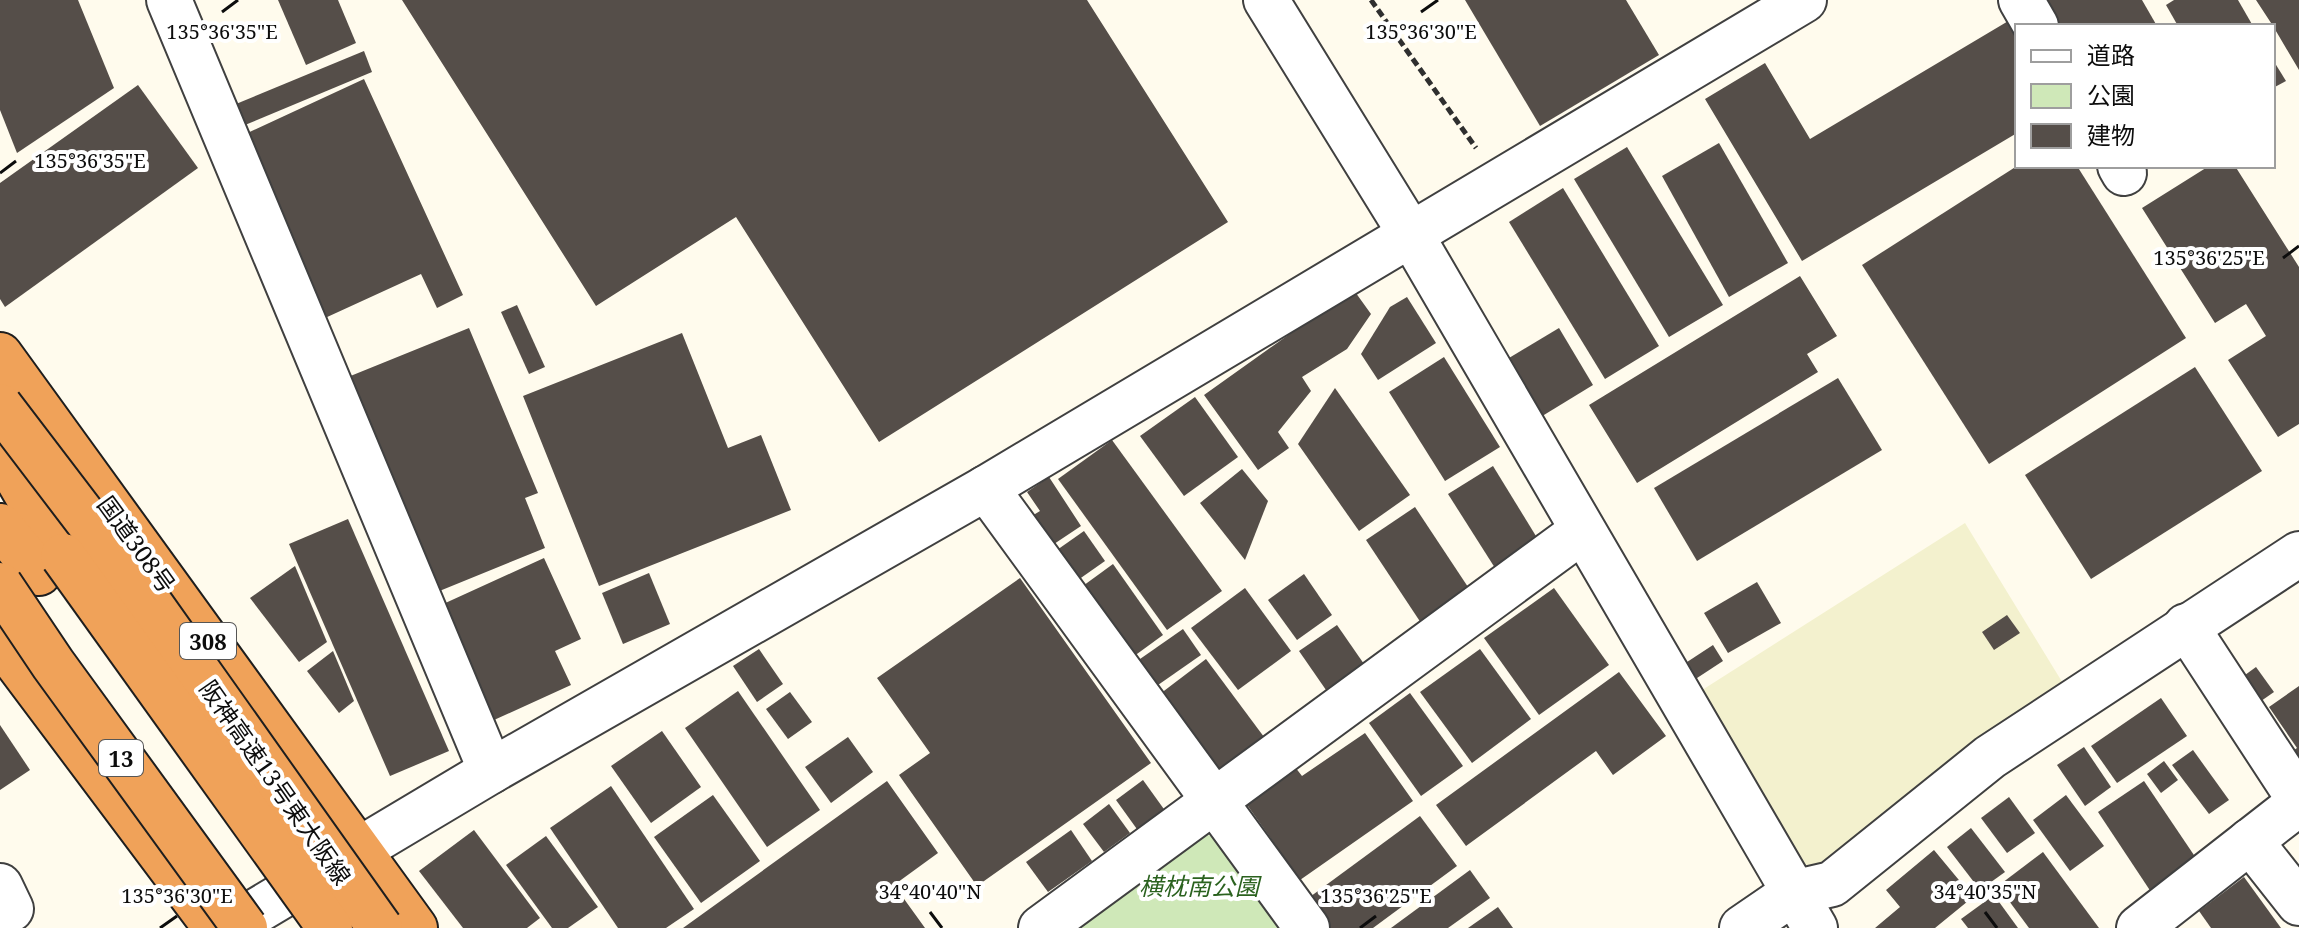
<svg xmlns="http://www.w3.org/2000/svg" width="2299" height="928" viewBox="0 0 2299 928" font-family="'Noto Serif','Noto Sans JP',serif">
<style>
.farmland{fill:#f3f1ce}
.green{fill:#cfe8b8}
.building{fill:#554e49}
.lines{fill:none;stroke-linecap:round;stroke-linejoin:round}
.minor-casing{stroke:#404040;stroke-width:48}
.highway-casing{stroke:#1e1e1e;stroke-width:48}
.path{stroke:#2f2f2f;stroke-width:5;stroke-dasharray:8 4;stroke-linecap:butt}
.minor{stroke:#fff;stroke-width:44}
.highway{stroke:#f0a259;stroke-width:44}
.rail{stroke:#b9282c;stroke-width:6}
.highway-bridge-casing{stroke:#1e1e1e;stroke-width:48;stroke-linecap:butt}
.highway-bridge{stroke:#f0a259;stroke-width:44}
.ticks{fill:none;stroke:#0d0d0d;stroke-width:3}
.labels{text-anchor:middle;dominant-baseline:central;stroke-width:8;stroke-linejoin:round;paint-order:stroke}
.shield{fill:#fff;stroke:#565656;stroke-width:2}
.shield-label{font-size:22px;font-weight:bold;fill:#0d0d0d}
.street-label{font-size:24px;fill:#0d0d0d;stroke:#fff}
.park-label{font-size:24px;font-style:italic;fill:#2b621f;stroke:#fff}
.ticks-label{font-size:20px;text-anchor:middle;fill:#0d0d0d;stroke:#fff;stroke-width:8;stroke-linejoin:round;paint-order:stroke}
</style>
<rect width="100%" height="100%" fill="#fffbed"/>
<polygon class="farmland" points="1965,523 2064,685 1822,867 1801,864 1699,692"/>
<polygon class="green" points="1199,833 1220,838 1284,928 1065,928"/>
<g class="building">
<polygon points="0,0 78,0 114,88 17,153 0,110"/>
<polygon points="278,0 338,0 356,43 306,65"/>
<polygon points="402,0 1087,0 1228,222 879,442 736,217 596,306"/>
<polygon points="1465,0 1626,0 1659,55 1540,126"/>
<polygon points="2033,0 2142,0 2157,26 2048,26"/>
<polygon points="2174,0 2238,0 2253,26 2178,26 2166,5"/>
<polygon points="2256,0 2299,0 2299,70 2273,26"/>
<polygon points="2010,20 2017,31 2017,133 1802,261 1705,99 1765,63 1810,139"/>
<polygon points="364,51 372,72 245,125 236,104"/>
<polygon points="2273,60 2286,81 2273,88"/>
<polygon points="364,79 463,295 437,308 421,274 325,318 241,136"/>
<polygon points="138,85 198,168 5,307 0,299 0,183"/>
<polygon points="1719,143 1788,263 1729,297 1662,176"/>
<polygon points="1627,147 1723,305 1669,337 1574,179"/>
<polygon points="2017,166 2077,166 2186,338 1989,464 1862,265"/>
<polygon points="2209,166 2235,166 2299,267 2299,424 2278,437 2228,360 2266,336 2246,304 2215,323 2142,208"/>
<polygon points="1563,188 1659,346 1605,379 1509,222"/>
<polygon points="1800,276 1837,336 1807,354 1818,372 1637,483 1589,405"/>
<polygon points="1353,289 1371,314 1347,349 1302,377 1311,391 1278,432 1289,448 1258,470 1204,395"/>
<polygon points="1407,297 1436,343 1378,380 1361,354 1390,307"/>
<polygon points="517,305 545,367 529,374 501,312"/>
<polygon points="469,328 538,493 525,498 545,548 437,592 348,377"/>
<polygon points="1559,328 1593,385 1539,418 1504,361"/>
<polygon points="682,333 728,448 761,435 791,510 599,586 523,396"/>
<polygon points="1444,357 1500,447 1445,481 1389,392"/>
<polygon points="2195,367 2262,471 2091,579 2025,475"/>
<polygon points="1838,378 1882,450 1697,561 1654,488"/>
<polygon points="1335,388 1410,495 1359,531 1298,444"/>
<polygon points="1195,397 1238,457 1184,496 1140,436"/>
<polygon points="1112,440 1222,591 1167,630 1058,479"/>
<polygon points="1493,466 1539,541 1495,568 1448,494"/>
<polygon points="1242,469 1268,501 1245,560 1200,503"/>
<polygon points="1049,477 1081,526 1042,552 1022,522 1040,511 1027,492"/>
<polygon points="1415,507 1470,590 1421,623 1366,540"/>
<polygon points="348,519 449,751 390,776 289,544"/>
<polygon points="1084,531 1105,561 1068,587 1047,557"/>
<polygon points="544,558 581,639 555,651 571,685 494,720 441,605"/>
<polygon points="1113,564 1163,635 1126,662 1076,591"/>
<polygon points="295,566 327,642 299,662 250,598"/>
<polygon points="649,573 670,624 623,644 602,593"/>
<polygon points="1304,574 1332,615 1297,640 1268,600"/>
<polygon points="1020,578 1151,763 977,886 899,775 930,753 877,678"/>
<polygon points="1757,582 1781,623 1728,653 1704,613"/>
<polygon points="1245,588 1291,651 1238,690 1191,628"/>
<polygon points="1554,588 1609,665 1539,715 1484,638"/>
<polygon points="2007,615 2020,633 1994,650 1982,632"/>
<polygon points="1337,625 1364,664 1326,690 1299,651"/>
<polygon points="1183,629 1201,655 1148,692 1130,666"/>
<polygon points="1713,645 1723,661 1694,680 1684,664"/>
<polygon points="759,649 783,684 757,702 733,666"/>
<polygon points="1480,649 1531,719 1472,763 1420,692"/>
<polygon points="333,651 354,701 339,713 307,671"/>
<polygon points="1206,659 1267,741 1213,781 1152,700"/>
<polygon points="2256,667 2274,692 2251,708 2234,683"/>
<polygon points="1619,672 1666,736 1613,775 1596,751 1466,846 1436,805"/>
<polygon points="2299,686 2299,786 2280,760 2297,748 2269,707"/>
<polygon points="738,691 820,810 767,847 685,728"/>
<polygon points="790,692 812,722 788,739 766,709"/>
<polygon points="1410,693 1463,766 1421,796 1369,723"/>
<polygon points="2161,698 2187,736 2117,783 2091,746"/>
<polygon points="0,725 30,770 0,790"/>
<polygon points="662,731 701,787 651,823 611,766"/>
<polygon points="1365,733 1413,801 1290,887 1267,854 1277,847 1245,802 1295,767 1302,776"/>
<polygon points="848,737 873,772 831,803 805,767"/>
<polygon points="2084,747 2111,787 2085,806 2057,765"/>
<polygon points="2193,750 2229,800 2209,814 2172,765"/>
<polygon points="2164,761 2178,780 2161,793 2147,774"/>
<polygon points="1143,780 1166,812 1139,832 1116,800"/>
<polygon points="887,781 938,853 894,885 925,928 683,928"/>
<polygon points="2144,781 2202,867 2155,898 2098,812"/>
<polygon points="611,786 694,909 666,928 618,928 550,828"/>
<polygon points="713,795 760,861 701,903 654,837"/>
<polygon points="2066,795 2104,846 2070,871 2033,820"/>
<polygon points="2009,797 2035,833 2007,853 1981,818"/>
<polygon points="1109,804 1130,833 1104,852 1083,824"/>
<polygon points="1420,816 1457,866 1373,928 1322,928 1303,902"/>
<polygon points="1971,828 2005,872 1980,890 1947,847"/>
<polygon points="474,830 540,918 527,928 463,928 419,871"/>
<polygon points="1071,830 1092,861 1048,892 1026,862"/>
<polygon points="546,836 598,907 568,928 552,928 506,865"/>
<polygon points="1934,850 1973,897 1935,928 1875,928 1900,907 1886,890"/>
<polygon points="2043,852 2099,928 2029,928 1998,886"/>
<polygon points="1470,870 1490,898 1448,928 1391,928"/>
<polygon points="2244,877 2281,928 2211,928 2199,911"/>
<polygon points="1994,895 2018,928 1968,928 1961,919"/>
<polygon points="1498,907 1513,928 1468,928"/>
</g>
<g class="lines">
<g class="minor-casing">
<g id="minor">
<polyline points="169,0 491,771"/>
<polyline points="1266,0 1410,233 1815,928"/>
<polyline points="2021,0 2036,26"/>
<polyline points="2120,166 2124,173"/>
<polyline points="986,488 1307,928"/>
<polyline points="2186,626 2299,799"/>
<polyline points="2250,841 2299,903"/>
<polyline points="0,886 11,909"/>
<polyline points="228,928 491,771 986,488 1804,0"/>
<polyline points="1041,928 1582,531"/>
<polyline points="1742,928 1793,893 1832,884 1990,757 2299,554"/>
<polyline points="2139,928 2299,803"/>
</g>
</g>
<g class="highway-casing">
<g id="highway">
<polyline points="0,355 415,928"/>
<polyline points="0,449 63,556"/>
<polyline points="0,526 39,573"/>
<polyline points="0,640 216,928"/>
</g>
</g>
<polyline class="path" points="1371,0 1476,148"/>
<use href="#minor" class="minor"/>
<use href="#highway" class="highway"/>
<g class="rail">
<polyline points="331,914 341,928"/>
<polyline points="311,927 312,928"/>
</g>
<g class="highway-bridge-casing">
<g id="highway-bridge">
<polyline points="0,406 141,591 380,928"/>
<polyline points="63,556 330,928"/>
<polyline points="0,585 53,664 245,928"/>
</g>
</g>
<use href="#highway-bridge" class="highway-bridge"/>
</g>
<path class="ticks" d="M222,12L238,0M1421,12L1438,0M0,173L16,161M2283,258L2299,246M930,912L942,928M1985,912L1997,928M160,928L177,916M1360,928L1376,916"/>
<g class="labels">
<g class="shield">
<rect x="180" y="623" width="56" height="36" rx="6"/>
<rect x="99" y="740" width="44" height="36" rx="6"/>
</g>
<g class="shield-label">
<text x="208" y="641">308</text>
<text x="121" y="758">13</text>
</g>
<g class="street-label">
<text transform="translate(137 544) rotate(54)">国道308号</text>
<text transform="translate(276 782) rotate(55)">阪神高速13号東大阪線</text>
</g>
<g class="park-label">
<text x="1199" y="885">横枕南公園</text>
</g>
</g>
<g class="ticks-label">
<text x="222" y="39">135°36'35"E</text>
<text x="1421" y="39">135°36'30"E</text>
<text x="90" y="168">135°36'35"E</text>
<text x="2209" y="265">135°36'25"E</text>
<text x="930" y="899">34°40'40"N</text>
<text x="1985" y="899">34°40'35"N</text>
<text x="177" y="903">135°36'30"E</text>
<text x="1376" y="903">135°36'25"E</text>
</g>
<rect x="2015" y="24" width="260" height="144" fill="#ffffff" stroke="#9e9e9e" stroke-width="2"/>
<rect x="2031" y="50" width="40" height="12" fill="#ffffff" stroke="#9e9e9e" stroke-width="2"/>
<text x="2087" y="64" font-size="24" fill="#0d0d0d">道路</text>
<rect x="2031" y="84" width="40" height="24" fill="#cfe8b8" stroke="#9e9e9e" stroke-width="2"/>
<text x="2087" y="104" font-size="24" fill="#0d0d0d">公園</text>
<rect x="2031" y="124" width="40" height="24" fill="#554e49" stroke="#9e9e9e" stroke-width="2"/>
<text x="2087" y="144" font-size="24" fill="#0d0d0d">建物</text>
</svg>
